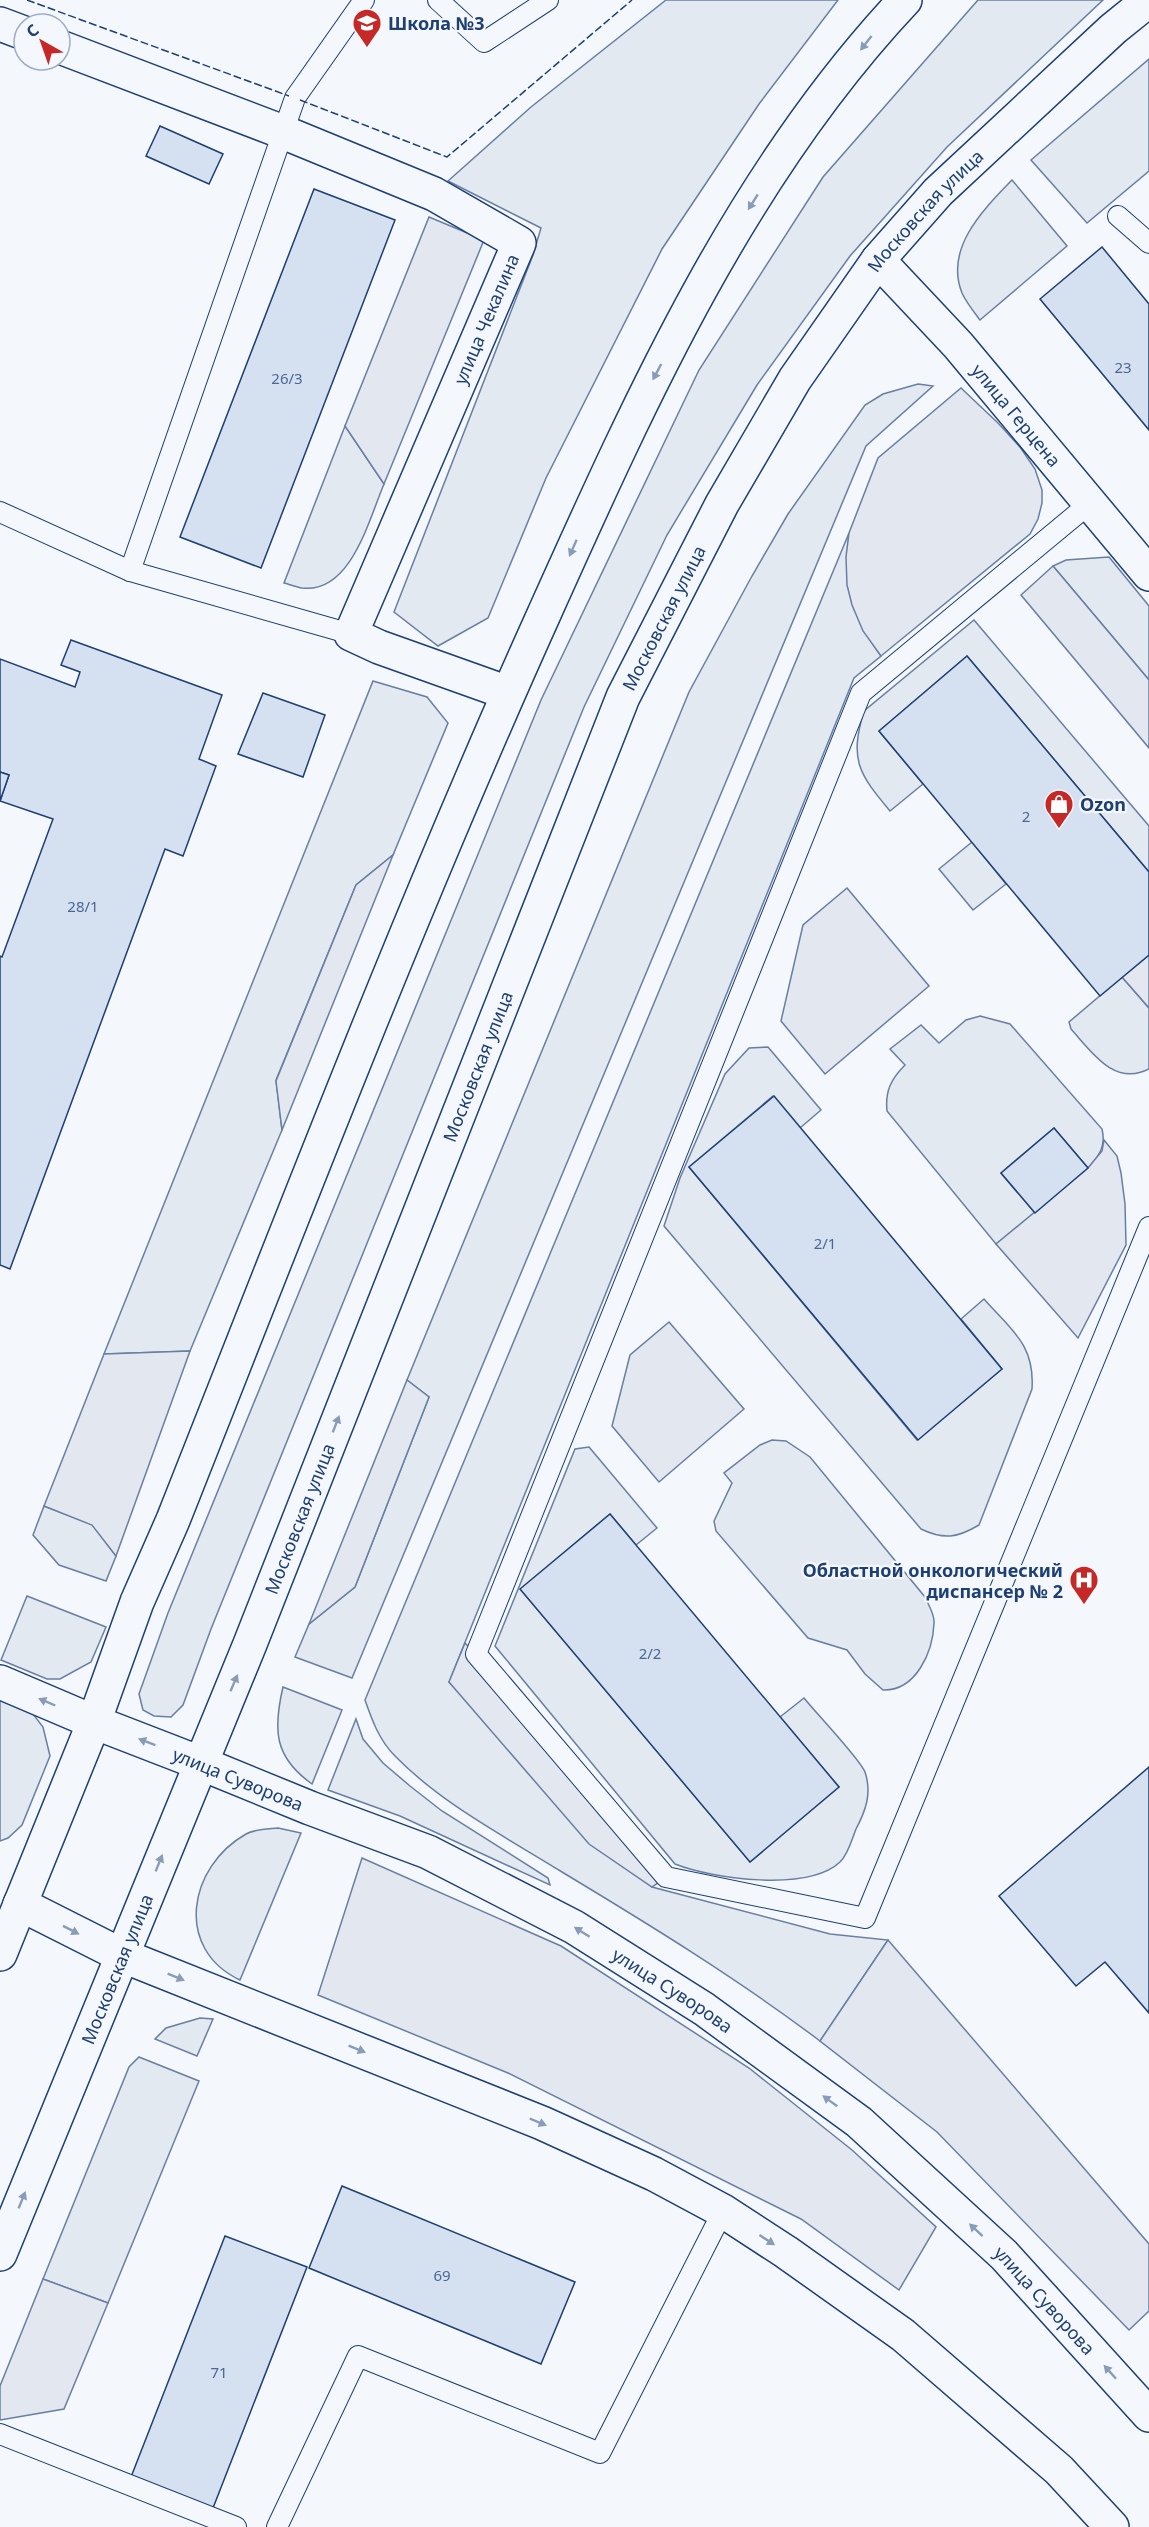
<svg xmlns="http://www.w3.org/2000/svg" width="1149" height="2527" viewBox="0 0 1149 2527" font-family="'Noto Sans',sans-serif">
<style>
.green{fill:#e3e9f0;stroke:#687fa3;stroke-width:1.5}
.parking{fill:#e3e8f0;stroke:#687fa3;stroke-width:1.5}
.building{fill:#d5e0f0;stroke:#1d3f73;stroke-width:1.5}
.lines{fill:none;stroke-linecap:round;stroke-linejoin:round}
.lane-casing{stroke:#1d3f73;stroke-width:22}
.street-casing{stroke:#1d3f73;stroke-width:36}
.secondary-casing{stroke:#1d3f73;stroke-width:36}
.primary-casing{stroke:#1d3f73;stroke-width:36}
.lane{stroke:#f4f7fb;stroke-width:20}
.street{stroke:#f4f7fb;stroke-width:33}
.secondary{stroke:#f4f7fb;stroke-width:33}
.primary{stroke:#f4f7fb;stroke-width:33}
.fence{stroke:#1d3f73;stroke-width:1.5;stroke-dasharray:8 3;stroke-linecap:butt}
.oneway{fill:#889bb7}
.labels{text-anchor:middle;dominant-baseline:central;stroke-width:4.5;stroke-linejoin:round;paint-order:stroke}
.number-label{font-size:15px;fill:#4b6792}
.poi-label{font-size:18px;font-weight:bold;fill:#1d3f73;stroke:#f4f7fb;text-anchor:start}
.street-label{font-size:18px;fill:#1d3f73;stroke:#f4f7fb}
</style>
<rect width="100%" height="100%" fill="#f4f7fb"/>
<g class="green">
<polygon points="666,0 838,0 759,104 662,249 546,478 488,618 438,646 394,612 533,255 541,228 448,181 531,107"/>
<polygon points="978,0 1103,0 947,147 850,256 757,385 667,535 584,707 211,1629 183,1705 171,1717 154,1716 143,1710 139,1694 168,1613 541,700 699,370 823,177"/>
<polygon points="1149,59 1149,171 1087,223 1031,160"/>
<path d="M1012,180L1067,246L980,320C974,312 966,302 962,293C944,248 984,209 1012,180Z"/>
<polygon points="918,384 933,386 866,446 352,1678 295,1657 309,1624 355,1587 429,1397 407,1380 689,692 752,576 788,514 865,405 883,394"/>
<path d="M345,426L384,484C369,519 351,594 302,588C296,587 289,584 284,583Z"/>
<path d="M849,533C843,584 851,615 881,656L854,678L449,1682L652,1887L830,1934L888,1940L820,2041C738,1979 650,1925 562,1872C504,1836 442,1804 395,1756C379,1740 372,1720 365,1700Z"/>
<polygon points="1109,557 1149,606 1149,680 1053,566 1066,560"/>
<path d="M974,620L1149,826V872L967,656L879,731L923,784L890,811C859,774 849,760 864,711Z"/>
<polygon points="373,681 427,697 448,723 393,855 356,885 276,1080 282,1130 190,1351 104,1354"/>
<polygon points="972,842 1006,884 973,910 939,869"/>
<path d="M1122,977L1149,1008V1069C1114,1087 1091,1051 1071,1029L1069,1022Z"/>
<path d="M980,1016L1010,1024L1102,1129C1106,1146 1100,1155 1088,1168L1054,1128L1001,1173L1035,1213L996,1244L887,1111C885,1091 891,1079 905,1065L890,1049L921,1025L939,1043L966,1020Z"/>
<path d="M768,1047L821,1110L800,1128L773,1096L689,1167L917,1440L1002,1369L961,1319L984,1299C1011,1330 1035,1344 1032,1389L979,1525C957,1538 944,1540 921,1529L664,1226L680,1178L725,1074L749,1048Z"/>
<path d="M772,1440L786,1441L810,1457L925,1597C928,1604 935,1615 934,1623C933,1652 916,1691 883,1690L865,1674L847,1650L808,1638L716,1531L714,1521L732,1483L724,1473L760,1445Z"/>
<path d="M589,1447L657,1528L636,1545L610,1514L521,1589L750,1862L839,1787L780,1717L804,1698C815,1712 860,1759 865,1772C872,1793 866,1810 856,1829C852,1839 848,1855 840,1862C808,1892 713,1879 675,1864L495,1646L575,1449Z"/>
<polygon points="44,1506 92,1524 116,1556 106,1581 59,1565 33,1535"/>
<polygon points="27,1596 106,1627 91,1662 60,1679 47,1679 1,1660"/>
<path d="M283,1687L342,1710L312,1784C274,1757 273,1730 283,1687Z"/>
<polygon points="0,1691 33,1714 43,1727 50,1756 22,1825 8,1838 0,1841"/>
<polygon points="356,1719 363,1739 383,1763 410,1786 442,1811 548,1878 550,1885 400,1816 328,1790"/>
<path d="M278,1828L301,1833L240,1980C174,1949 188,1867 246,1834C255,1829 268,1829 278,1828Z"/>
<polygon points="200,2018 213,2019 197,2056 155,2039 166,2028"/>
<polygon points="139,2057 199,2081 108,2303 43,2279 129,2067"/>
</g>
<g class="parking">
<polygon points="429,217 484,240 384,484 345,426"/>
<polygon points="961,388 998,423 1020,447 1035,469 1042,490 1042,503 1038,519 1030,534 881,656 863,631 852,605 847,585 846,557 849,533 878,458"/>
<polygon points="1053,566 1149,680 1149,748 1021,595"/>
<polygon points="393,855 282,1130 276,1081 356,885"/>
<polygon points="847,888 929,986 825,1074 781,1021 803,925"/>
<polygon points="1149,955 1149,1008 1122,977"/>
<polygon points="1104,1140 1117,1156 1121,1173 1125,1204 1126,1245 1078,1338 996,1244 1088,1168 1102,1151"/>
<polygon points="669,1322 744,1409 659,1482 612,1426 630,1355"/>
<polygon points="190,1351 116,1556 92,1525 44,1506 104,1354"/>
<polygon points="407,1380 429,1397 355,1587 309,1624"/>
<polygon points="465,1643 476,1654 666,1877 652,1887 589,1844 449,1682"/>
<polygon points="362,1858 561,1946 749,2068 852,2150 936,2227 899,2290 801,2219 508,2073 318,1995"/>
<polygon points="888,1940 1149,2244 1149,2311 1129,2330 937,2132 820,2041"/>
<polygon points="43,2279 108,2303 64,2409 0,2420 0,2386"/>
</g>
<g class="building">
<polygon points="160,126 223,154 209,184 146,156"/>
<polygon points="314,189 395,220 261,568 180,537"/>
<polygon points="1102,247 1149,304 1149,430 1040,299"/>
<polygon points="71,640 222,695 199,759 216,766 183,856 165,849 10,1269 0,1265 0,956 2,957 53,819 0,801 9,775 0,772 0,659 75,687 80,672 61,665"/>
<polygon points="967,656 1149,872 1149,955 1100,996 879,731"/>
<polygon points="263,693 325,715 303,777 238,754"/>
<polygon points="0,772 9,775 0,801"/>
<polygon points="774,1096 1002,1369 918,1440 689,1167"/>
<polygon points="1054,1128 1088,1168 1035,1213 1001,1173"/>
<polygon points="610,1514 839,1787 750,1862 520,1589"/>
<polygon points="1149,1767 1149,2013 1105,1962 1076,1986 999,1896"/>
<polygon points="342,2186 575,2282 541,2364 309,2268"/>
<polygon points="225,2236 307,2267 213,2508 131,2477"/>
</g>
<g class="lines">
<g class="lane-casing">
<g id="lane">
<polyline points="438,0 484,42 548,0"/>
<polyline points="1118,216 1149,243"/>
<polyline points="1089,504 861,693 476,1654 666,1877 865,1918 1149,1227"/>
<polyline points="0,512 130,571 351,634"/>
<polyline points="130,571 295,98 364,0"/>
<polyline points="0,2434 236,2527"/>
<polyline points="277,2527 358,2356 600,2453 723,2211"/>
</g>
</g>
<g class="street-casing">
<g id="street">
<polyline points="0,24 24,33"/>
<polyline points="60,47 283,132 434,194 519,243 351,634 379,647 508,693"/>
<path id="s1" d="M878,260L958,345L1149,574"/>
</g>
</g>
<g class="secondary-casing">
<g id="secondary">
<polyline points="0,1682 94,1722"/>
<path id="s2" d="M200,1763L310,1808L428,1852L574,1927L704,2009L859,2122L1004,2255L1149,2415"/>
<polyline points="121,1955 542,2123 654,2174 723,2211 786,2252 903,2335 1059,2470 1112,2527"/>
</g>
</g>
<g class="primary-casing">
<g id="primary">
<polyline points="94,1722 200,1763"/>
<polyline points="20,1904 121,1955"/>
<path d="M0,1954L94,1722L137,1602L173,1520C293,1217 410,911 544,614C641,398 741,174 905,0"/>
<path id="s3" d="M0,2254L250,1644L623,697L722,504L795,379L878,260L938,192L1113,29L1149,0"/>
</g>
</g>
<use href="#lane" class="lane"/>
<use href="#street" class="street"/>
<use href="#secondary" class="secondary"/>
<use href="#primary" class="primary"/>
<g class="fence">
<polyline points="27,0 289,96"/>
<polyline points="300,100 447,157 632,0"/>
</g>
</g>
<defs><path id="oneway-solid" d="M-6-.8H1V-3.2L6.5 0L1 3.2V.8H-6Z" transform="scale(1.5)"/></defs>
<g class="oneway">
<use href="#oneway-solid" transform="translate(866 43) rotate(128)"/>
<use href="#oneway-solid" transform="translate(753 202) rotate(122)"/>
<use href="#oneway-solid" transform="translate(657 372) rotate(118)"/>
<use href="#oneway-solid" transform="translate(573 548) rotate(114)"/>
<use href="#oneway-solid" transform="translate(336 1424) rotate(-69)"/>
<use href="#oneway-solid" transform="translate(234 1683) rotate(-67)"/>
<use href="#oneway-solid" transform="translate(47 1702) rotate(-157)"/>
<use href="#oneway-solid" transform="translate(147 1742) rotate(-159)"/>
<use href="#oneway-solid" transform="translate(159 1863) rotate(-68)"/>
<use href="#oneway-solid" transform="translate(71 1930) rotate(27)"/>
<use href="#oneway-solid" transform="translate(582 1932) rotate(-148)"/>
<use href="#oneway-solid" transform="translate(176 1977) rotate(22)"/>
<use href="#oneway-solid" transform="translate(357 2049) rotate(22)"/>
<use href="#oneway-solid" transform="translate(830 2101) rotate(-144)"/>
<use href="#oneway-solid" transform="translate(538 2122) rotate(23)"/>
<use href="#oneway-solid" transform="translate(22 2200) rotate(-68)"/>
<use href="#oneway-solid" transform="translate(976 2230) rotate(-137)"/>
<use href="#oneway-solid" transform="translate(767 2240) rotate(33)"/>
<use href="#oneway-solid" transform="translate(1110 2372) rotate(-132)"/>
</g>
<defs>
<g id="school-pin" transform="scale(1.5)"><path d="M0 17L-7.5 6A9.5 9.5 0 1 1 7.5 6Z" fill="#c62828" stroke="#f4f7fb"/><path d="M0-5L7-2L0 1L-7-2ZM-4 1L0 2.5L4 1V4Q0 6-4 4Z" fill="#fff"/></g>
<g id="shop-pin" transform="scale(1.5)"><path d="M0 17L-7.5 6A9.5 9.5 0 1 1 7.5 6Z" fill="#c62828" stroke="#f4f7fb"/><path d="M-5-2.5h2.3a2.7 3.5 0 0 1 5.4 0H5L5.5 6h-11ZM-1.5-2.5h3a1.5 2.3 0 0 0-3 0Z" fill="#fff"/></g>
<g id="hospital-pin" transform="scale(1.5)"><path d="M0 17L-7.5 6A9.5 9.5 0 1 1 7.5 6Z" fill="#c62828" stroke="#f4f7fb"/><path d="M-5-5h3v3.5h4V-5h3V5h-3V1.5h-4V5h-3Z" fill="#fff"/></g>
</defs>
<g fill-rule="evenodd">
<use href="#school-pin" x="367" y="23"/>
<use href="#shop-pin" x="1059" y="804"/>
<use href="#hospital-pin" x="1084" y="1580"/>
</g>
<g class="labels">
<g class="number-label">
<text x="1123" y="367">23</text>
<text x="287" y="378">26/3</text>
<text x="1026" y="816">2</text>
<text x="83" y="906">28/1</text>
<text x="825" y="1243">2/1</text>
<text x="650" y="1653">2/2</text>
<text x="442" y="2275">69</text>
<text x="219" y="2372">71</text>
</g>
<g class="poi-label">
<text x="388" y="23">Школа №3</text>
<text x="1080" y="804">Ozon</text>
<text x="1063" y="1570" text-anchor="end">Областной онкологический<tspan x="1063" dy="21">диспансер № 2</tspan></text>
</g>
<g class="street-label">
<text stroke="none"><textPath href="#s3" startOffset="2252">Московская улица</textPath></text>
<text transform="translate(486 319) rotate(-67)">улица Чекалина</text>
<text stroke="none"><textPath href="#s1" startOffset="208">улица Герцена</textPath></text>
<text stroke="none"><textPath href="#s3" startOffset="1766">Московская улица</textPath></text>
<text stroke="none"><textPath href="#s3" startOffset="1280">Московская улица</textPath></text>
<text stroke="none"><textPath href="#s3" startOffset="794">Московская улица</textPath></text>
<text transform="translate(238 1779) rotate(22)">улица Суворова</text>
<text stroke="none"><textPath href="#s3" startOffset="308">Московская улица</textPath></text>
<text stroke="none"><textPath href="#s2" startOffset="526">улица Суворова</textPath></text>
<text stroke="none"><textPath href="#s2" startOffset="1012">улица Суворова</textPath></text>
</g>
</g>
<g transform="translate(42 42) rotate(320)"><circle r="28" fill="#f4f7fb" stroke="#9eadc5" stroke-width="1.5"/>
<path d="M0-4.5L10 22L0 15L-10 22Z" fill="#c62828"/>
<text y="-9" font-size="16" font-weight="bold" text-anchor="middle" fill="#1d3f73">С</text>
</g>
</svg>
